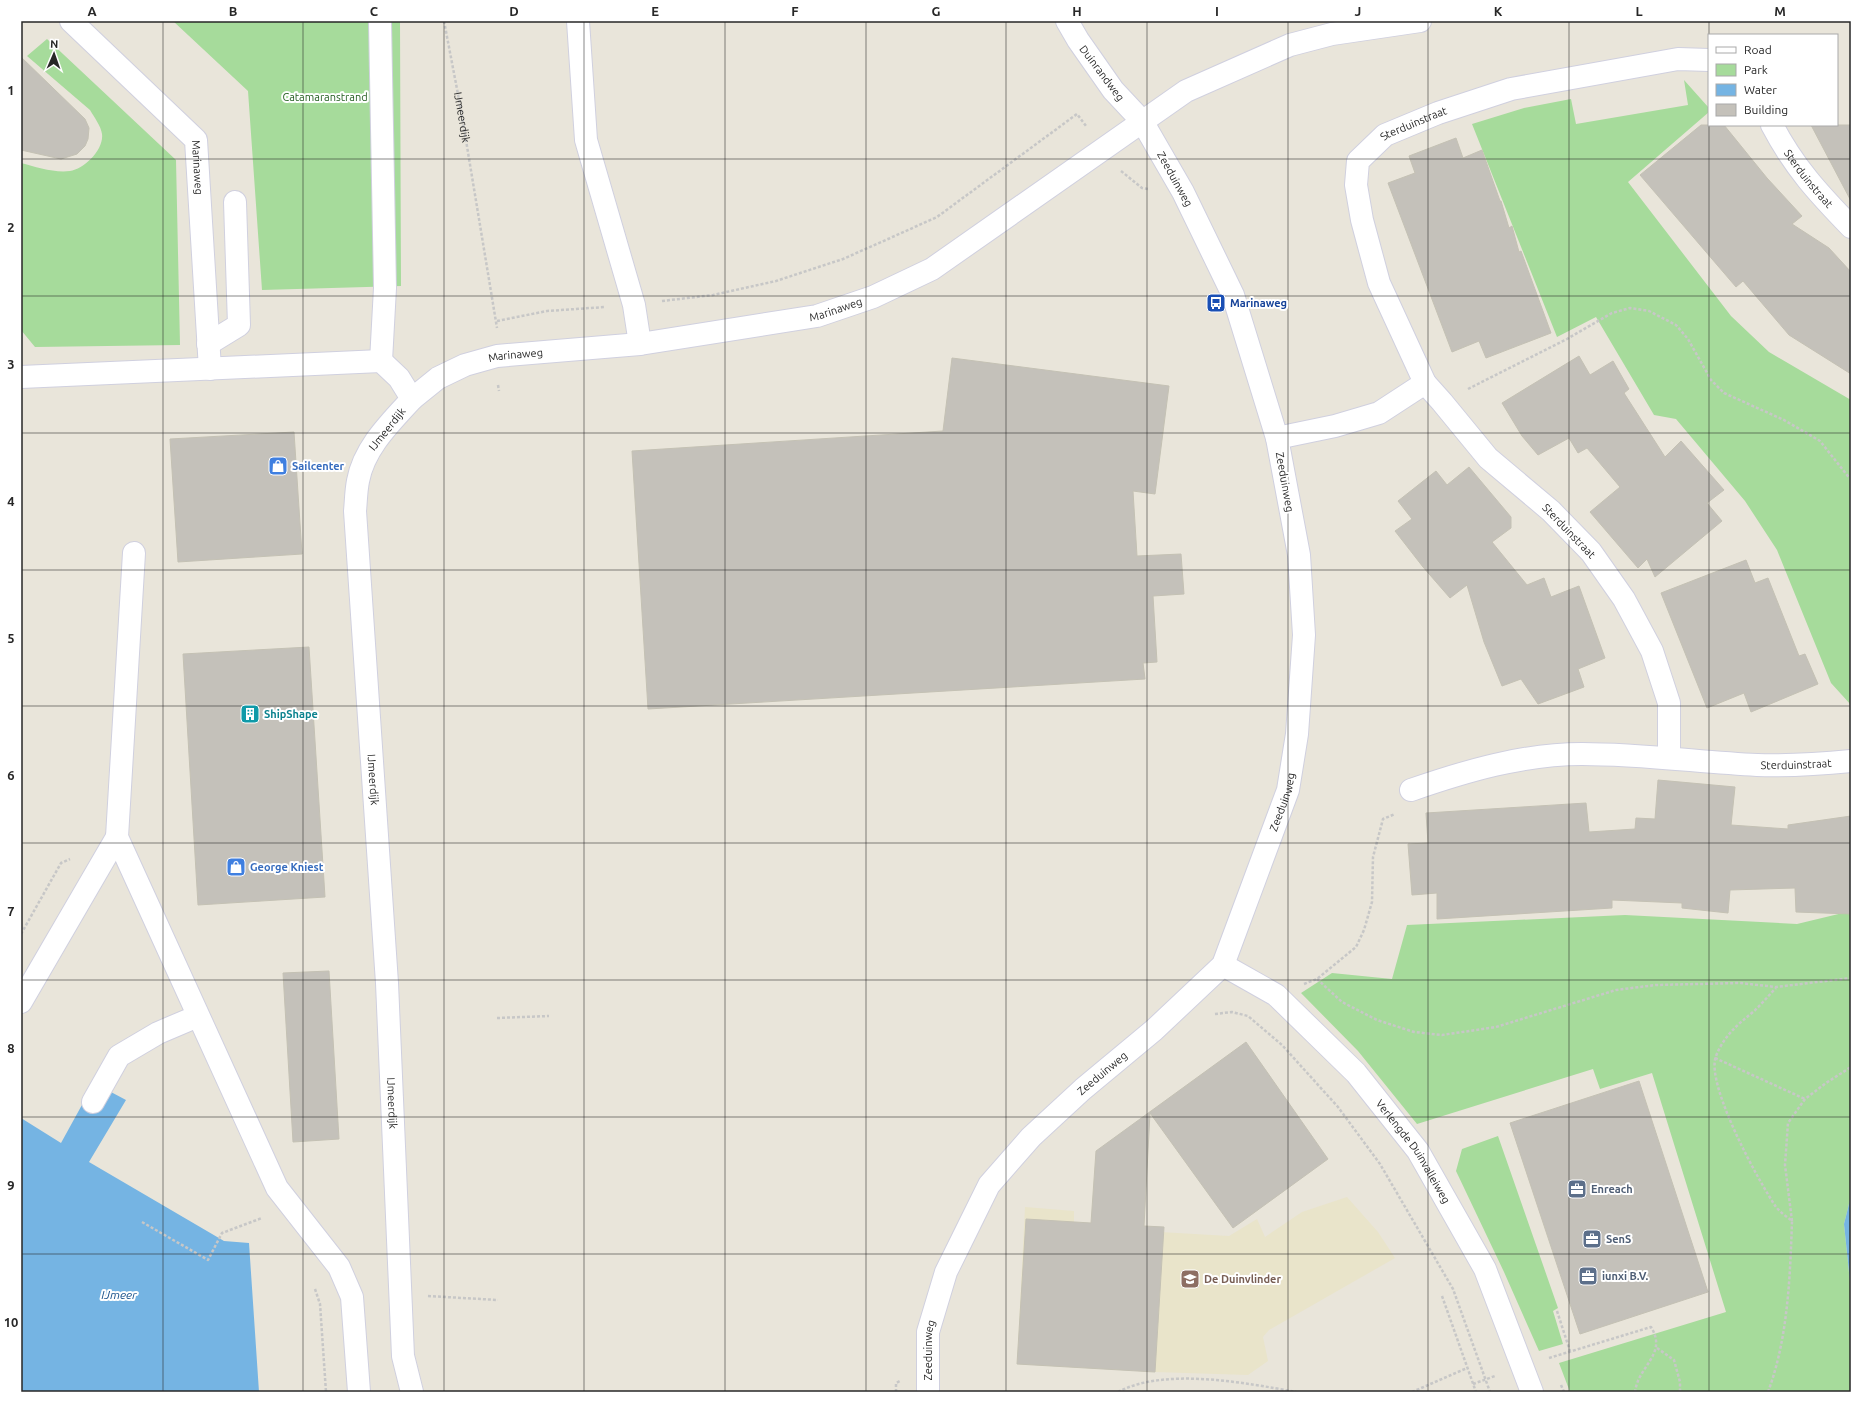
<svg xmlns="http://www.w3.org/2000/svg" width="1872" height="1413" viewBox="0 0 1872 1413" font-family="Ubuntu,sans-serif">
<style>
.education{fill:#e9e4ca}
.green{fill:#a6db9b}
.water{fill:#75b4e3}
.building{fill:#c4c1ba;stroke:#c4c1b4}
.lines{fill:none;stroke-linecap:round;stroke-linejoin:round}
.minor-casing{stroke:#d0d0df;stroke-width:24}
.path{stroke:#c7c7c7;stroke-width:2.5;stroke-dasharray:3 2;stroke-linecap:butt}
.minor{stroke:#fff;stroke-width:22}
.grid{fill:none;stroke:#272727;stroke-width:1;stroke-opacity:0.55}
.labels{text-anchor:middle;dominant-baseline:central;stroke-width:4;stroke-linejoin:round;paint-order:stroke}
.street-label{font-size:11px;fill:#272727;stroke:#fff}
.park-label{font-size:11px;fill:#225d1f;stroke:#fff}
.transit-label{font-size:11px;font-weight:bold;fill:#164399;stroke:#fff;text-anchor:start}
.shop-label{font-size:11px;font-weight:bold;fill:#366cbe;stroke:#fff;text-anchor:start}
.culture-label{font-size:11px;font-weight:bold;fill:#0d838f;stroke:#fff;text-anchor:start}
.service-label{font-size:11px;font-weight:bold;fill:#4e5e75;stroke:#fff;text-anchor:start}
.education-label{font-size:11px;font-weight:bold;fill:#785e54;stroke:#fff;text-anchor:start}
.water-label{font-size:12px;font-style:italic;fill:#18518a;stroke:#fff}
.neatline{fill:none;stroke:#272727;stroke-width:1.5}
.grid-label{font-size:13px;text-anchor:middle;font-weight:bold;fill:#272727}
</style>
<rect width="100%" height="100%" fill="#e9e5da"/>
<polygon class="education" points="1347,1197 1378,1232 1395,1258 1269,1330 1263,1337 1268,1361 1248,1375 1155,1372 1017,1364 1025,1207 1074,1211 1074,1227 1229,1236 1257,1219 1265,1237 1302,1212"/>
<g class="green">
<polygon points="173,21 400,21 401,286 262,290 248,91"/>
<path d="M47,39L176,160L180,345L35,347L21,330V163C36,167 54,173 70,171C84,169 104,150 102,134C101,126 94,117 90,110L27,56Z"/>
<polygon points="1684,80 1709,108 1709,112 1628,182 1731,316 1769,352 1851,400 1851,705 1831,683 1777,550 1745,501 1676,419 1654,415 1596,317 1557,337 1472,124 1524,108 1571,99 1576,124 1688,105"/>
<polygon points="1851,911 1851,1196 1844,1224 1851,1292 1851,1392 1570,1392 1559,1363 1726,1312 1652,1073 1600,1089 1593,1069 1417,1124 1358,1051 1301,993 1332,973 1392,979 1407,925 1625,915 1797,924"/>
<polygon points="1498,1136 1558,1308 1553,1311 1563,1344 1539,1351 1504,1272 1456,1171 1462,1149"/>
</g>
<g class="water">
<polygon points="94,1083 126,1100 89,1162 224,1241 249,1243 259,1392 21,1392 21,1118 61,1143"/>
<polygon points="1851,1196 1851,1291 1844,1224"/>
</g>
<g class="building">
<polygon points="21,57 85,119 89,128 88,139 85,146 77,154 61,159 21,150"/>
<polygon points="1701,125 1724,125 1767,178 1802,216 1792,224 1829,248 1851,272 1851,374 1789,335 1743,281 1736,287 1640,175"/>
<polygon points="1811,125 1851,125 1851,201"/>
<polygon points="1456,138 1463,158 1482,150 1500,201 1501,201 1509,228 1512,226 1519,252 1521,251 1551,333 1486,358 1479,341 1452,352 1388,183 1415,173 1409,156"/>
<polygon points="1579,356 1590,375 1613,361 1629,389 1624,393 1665,457 1681,441 1724,490 1707,503 1722,521 1655,577 1647,559 1638,568 1590,512 1620,487 1587,448 1578,453 1569,438 1538,455 1522,436 1502,403"/>
<polygon points="952,358 1169,386 1155,494 1133,491 1137,556 1181,554 1184,594 1153,596 1157,662 1143,663 1145,679 648,709 632,451 943,431"/>
<polygon points="294,432 302,554 178,562 170,439"/>
<polygon points="1469,467 1511,517 1511,528 1492,542 1527,585 1544,578 1551,597 1579,586 1605,658 1578,669 1584,687 1538,704 1521,679 1502,686 1484,642 1467,585 1450,598 1423,567 1395,531 1412,519 1398,501 1436,471 1447,485"/>
<polygon points="1746,560 1755,583 1768,578 1799,656 1805,654 1818,684 1751,712 1744,693 1707,708 1661,593"/>
<polygon points="309,647 325,897 198,905 183,654"/>
<polygon points="1658,780 1735,787 1731,825 1788,829 1788,825 1851,816 1851,914 1796,912 1795,888 1730,890 1728,913 1682,908 1682,903 1612,900 1612,908 1437,919 1437,893 1412,895 1408,844 1428,843 1426,813 1586,803 1589,832 1635,829 1636,818 1655,819"/>
<polygon points="329,971 339,1139 293,1142 283,973"/>
<polygon points="1246,1042 1328,1159 1233,1228 1150,1113 1144,1226 1164,1227 1155,1372 1017,1364 1026,1219 1091,1223 1096,1151"/>
<polygon points="1639,1081 1708,1292 1580,1334 1510,1123"/>
</g>
<g class="lines">
<g class="minor-casing">
<g id="minor">
<path id="s2" d="M71,21L196,140L210,369"/>
<polyline points="380,21 385,288 381,361"/>
<polyline points="578,21 586,140 634,305 640,344"/>
<path id="s3" d="M1772,125C1794,167 1818,193 1851,227"/>
<polyline points="208,344 239,325 235,202"/>
<path id="s4" d="M21,377L381,361L399,378L412,399L438,378L465,365L497,356L640,344L817,316L873,297L932,269L1186,91L1290,45L1332,34L1420,21"/>
<path id="s5" d="M412,399C390,423 364,448 358,481C356,491 356,501 355,511L387,983L403,1356L412,1392"/>
<polyline points="1277,438 1335,426 1379,413 1425,383"/>
<polyline points="134,553 117,837 277,1188 339,1267 352,1297 359,1392"/>
<path id="s6" d="M1669,757V703L1652,651L1624,599L1591,552L1551,511L1488,458L1442,402L1425,383L1379,283L1362,220L1356,185L1358,161L1385,135L1438,113L1511,89L1678,59L1709,60"/>
<path id="s7" d="M1411,790C1466,771 1523,754 1582,754C1641,754 1699,762 1757,765C1789,766 1820,764 1851,761"/>
<path id="s8" d="M1223,965L1276,995L1356,1073L1418,1151L1485,1269L1532,1392"/>
<polyline points="21,1002 117,837"/>
<polyline points="93,1102 119,1056 158,1033 198,1016"/>
<path id="s9" d="M928,1392V1332L946,1272L989,1185L1031,1137L1083,1089L1154,1030L1223,965L1288,790L1297,734L1304,635L1299,555L1277,438L1233,295L1183,192L1142,121L1113,90L1078,40L1067,21"/>
</g>
</g>
<g class="path">
<path id="s1" d="M444,21L461,110L497,328"/>
<polyline points="1121,171 1142,188 1148,189"/>
<polyline points="662,301 713,295 776,281 843,259 888,239 937,217 1077,114 1086,126"/>
<polyline points="497,321 547,311 605,307"/>
<polyline points="498,385 499,391"/>
<polyline points="1468,389 1567,339 1612,313 1630,308 1649,311 1676,325 1688,339 1711,380 1724,393 1784,420 1820,441 1851,480"/>
<polyline points="21,934 61,863 70,859"/>
<polyline points="1317,979 1342,1002 1377,1020 1414,1032 1442,1035 1496,1027 1616,990 1656,985 1740,983 1776,987 1851,978"/>
<polyline points="1304,984 1317,979 1356,947 1364,930 1372,902 1373,857 1383,819 1395,814"/>
<polyline points="1215,1014 1232,1012 1248,1016 1282,1045 1338,1107 1380,1164 1453,1289 1490,1392"/>
<polyline points="497,1018 549,1016"/>
<polyline points="1715,1058 1805,1099"/>
<polyline points="1792,1221 1785,1165 1788,1123 1805,1099 1826,1083 1851,1067"/>
<polyline points="142,1222 208,1260 222,1233 262,1218"/>
<polyline points="315,1289 320,1304 326,1392"/>
<polyline points="428,1296 498,1300"/>
<polyline points="1442,1296 1476,1392"/>
<polyline points="1557,1311 1570,1351"/>
<polyline points="1657,1348 1674,1360 1680,1382 1680,1392"/>
<path d="M1549,1358L1651,1327C1668,1354 1638,1366 1635,1392"/>
<polyline points="1473,1384 1495,1376"/>
<polyline points="1561,1385 1564,1392"/>
<polyline points="896,1392 896,1383 900,1381"/>
<path d="M1118,1392C1165,1367 1246,1383 1296,1392"/>
<polyline points="1412,1392 1467,1368"/>
<path d="M1768,1392C1788,1338 1790,1278 1792,1221C1787,1217 1780,1212 1776,1207C1759,1182 1705,1084 1716,1056C1724,1036 1737,1025 1753,1012C1761,1005 1768,996 1776,988"/>
</g>
<use href="#minor" class="minor"/>
</g>
<path class="grid" d="M163,21V1392M303,21V1392M444,21V1392M584,21V1392M725,21V1392M866,21V1392M1006,21V1392M1147,21V1392M1288,21V1392M1428,21V1392M1569,21V1392M1709,21V35M1709,125V1392M21,159H1851M21,296H1851M21,433H1851M21,570H1851M21,706H1851M21,843H1851M21,980H1851M21,1117H1851M21,1254H1851"/>
<defs>
<g id="bus-square" transform="scale(1)"><rect x="-9" y="-9" width="18" height="18" rx="4" fill="#1a4fb4" stroke="#fff"/><path d="M-5-6H5V4H4V6H2V4H-2V6H-4V4H-5ZM-3.5-4V0h7V-4ZM-3.5 1.2v1.5H-2V1.2ZM2 1.2v1.5H3.5V1.2Z" fill="#fff"/></g>
<g id="shop-square" transform="scale(1)"><rect x="-9" y="-9" width="18" height="18" rx="4" fill="#3f7fe0" stroke="#fff"/><path d="M-5-2.5h2.3a2.7 3.5 0 0 1 5.4 0H5L5.5 6h-11ZM-1.5-2.5h3a1.5 2.3 0 0 0-3 0Z" fill="#fff"/></g>
<g id="building-square" transform="scale(1)"><rect x="-9" y="-9" width="18" height="18" rx="4" fill="#0f9aa8" stroke="#fff"/><path d="M-4-6H4V6H1V3H-1V6H-4ZM-2.5-4.3h1.7v1.8h-1.7ZM.8-4.3h1.7v1.8H.8ZM-2.5-1h1.7V.8h-1.7ZM.8-1h1.7V.8H.8Z" fill="#fff"/></g>
<g id="office-square" transform="scale(1)"><rect x="-9" y="-9" width="18" height="18" rx="4" fill="#5c6f8a" stroke="#fff"/><path d="M-6-3h4V-5.5h4V-3h4V5H-6ZM-1-4.5V-3h2v-1.5ZM-6 0V1H6V0Z" fill="#fff"/></g>
<g id="school-square" transform="scale(1)"><rect x="-9" y="-9" width="18" height="18" rx="4" fill="#8d6e63" stroke="#fff"/><path d="M0-5L7-2L0 1L-7-2ZM-4 1L0 2.5L4 1V4Q0 6-4 4Z" fill="#fff"/></g>
</defs>
<g fill-rule="evenodd">
<use href="#bus-square" x="1216" y="303"/>
<use href="#shop-square" x="278" y="466"/>
<use href="#building-square" x="250" y="714"/>
<use href="#shop-square" x="236" y="867"/>
<use href="#office-square" x="1577" y="1189"/>
<use href="#office-square" x="1592" y="1239"/>
<use href="#office-square" x="1588" y="1276"/>
<use href="#school-square" x="1190" y="1279"/>
</g>
<g class="labels">
<g class="street-label">
<text transform="translate(1102 73) rotate(53)">Duinrandweg</text>
<text stroke="none"><textPath href="#s1" startOffset="98">IJmeerdijk</textPath></text>
<text stroke="none"><textPath href="#s6" startOffset="766">Sterduinstraat</textPath></text>
<text stroke="none"><textPath href="#s2" startOffset="200">Marinaweg</textPath></text>
<text stroke="none"><textPath href="#s3" startOffset="65">Sterduinstraat</textPath></text>
<text transform="translate(1175 179) rotate(61)">Zeeduinweg</text>
<text stroke="none"><textPath href="#s4" startOffset="849">Marinaweg</textPath></text>
<text stroke="none"><textPath href="#s4" startOffset="525">Marinaweg</textPath></text>
<text transform="translate(387 429) rotate(-51)">IJmeerdijk</text>
<text transform="translate(1285 482) rotate(80)">Zeeduinweg</text>
<text transform="translate(1569 531) rotate(46)">Sterduinstraat</text>
<text stroke="none"><textPath href="#s7" startOffset="390">Sterduinstraat</textPath></text>
<text stroke="none"><textPath href="#s5" startOffset="399">IJmeerdijk</textPath></text>
<text stroke="none"><textPath href="#s9" startOffset="715">Zeeduinweg</textPath></text>
<text stroke="none"><textPath href="#s9" startOffset="379">Zeeduinweg</textPath></text>
<text stroke="none"><textPath href="#s5" startOffset="723">IJmeerdijk</textPath></text>
<text stroke="none"><textPath href="#s8" startOffset="270">Verlengde Duinvalleiweg</textPath></text>
<text stroke="none"><textPath href="#s9" startOffset="42">Zeeduinweg</textPath></text>
</g>
<g class="park-label">
<text x="325" y="97">Catamaranstrand</text>
</g>
<g class="transit-label">
<text x="1230" y="303">Marinaweg</text>
</g>
<g class="shop-label">
<text x="292" y="466">Sailcenter</text>
<text x="250" y="867">George Kniest</text>
</g>
<g class="culture-label">
<text x="264" y="714">ShipShape</text>
</g>
<g class="service-label">
<text x="1591" y="1189">Enreach</text>
<text x="1606" y="1239">SenS</text>
<text x="1602" y="1276">iunxi B.V.</text>
</g>
<g class="education-label">
<text x="1204" y="1279">De Duinvlinder</text>
</g>
<g class="water-label">
<text x="119" y="1294">IJmeer</text>
</g>
</g>
<rect width="1872" height="1413" fill="none" stroke="#ffffff" stroke-width="44"/>
<rect x="1708" y="34" width="130" height="92" fill="#ffffff" stroke="#a9a9a9"/>
<rect x="1716" y="47" width="20" height="6" fill="#ffffff" stroke="#a9a9a9"/>
<text x="1744" y="54" font-size="12" fill="#272727">Road</text>
<rect x="1716" y="64" width="20" height="12" fill="#a6db9b" stroke="#a9a9a9"/>
<text x="1744" y="74" font-size="12" fill="#272727">Park</text>
<rect x="1716" y="84" width="20" height="12" fill="#75b4e3" stroke="#a9a9a9"/>
<text x="1744" y="94" font-size="12" fill="#272727">Water</text>
<rect x="1716" y="104" width="20" height="12" fill="#c4c1ba" stroke="#a9a9a9"/>
<text x="1744" y="114" font-size="12" fill="#272727">Building</text>
<g transform="translate(54 54) rotate(2)" stroke="#ffffff" stroke-width="3" paint-order="stroke">
<path d="M0-3L7 15L0 10L-7 15Z" fill="#272727"/>
<text y="-6" font-size="11" font-weight="bold" text-anchor="middle" fill="#272727">N</text>
</g>
<rect x="22" y="22" width="1828" height="1369" class="neatline"/>
<g class="grid-label">
<text x="92" y="16">A</text>
<text x="233" y="16">B</text>
<text x="374" y="16">C</text>
<text x="514" y="16">D</text>
<text x="655" y="16">E</text>
<text x="795" y="16">F</text>
<text x="936" y="16">G</text>
<text x="1077" y="16">H</text>
<text x="1217" y="16">I</text>
<text x="1358" y="16">J</text>
<text x="1498" y="16">K</text>
<text x="1639" y="16">L</text>
<text x="1780" y="16">M</text>
<text x="11" y="95">1</text>
<text x="11" y="232">2</text>
<text x="11" y="369">3</text>
<text x="11" y="506">4</text>
<text x="11" y="643">5</text>
<text x="11" y="780">6</text>
<text x="11" y="916">7</text>
<text x="11" y="1053">8</text>
<text x="11" y="1190">9</text>
<text x="11" y="1327">10</text>
</g>
</svg>
